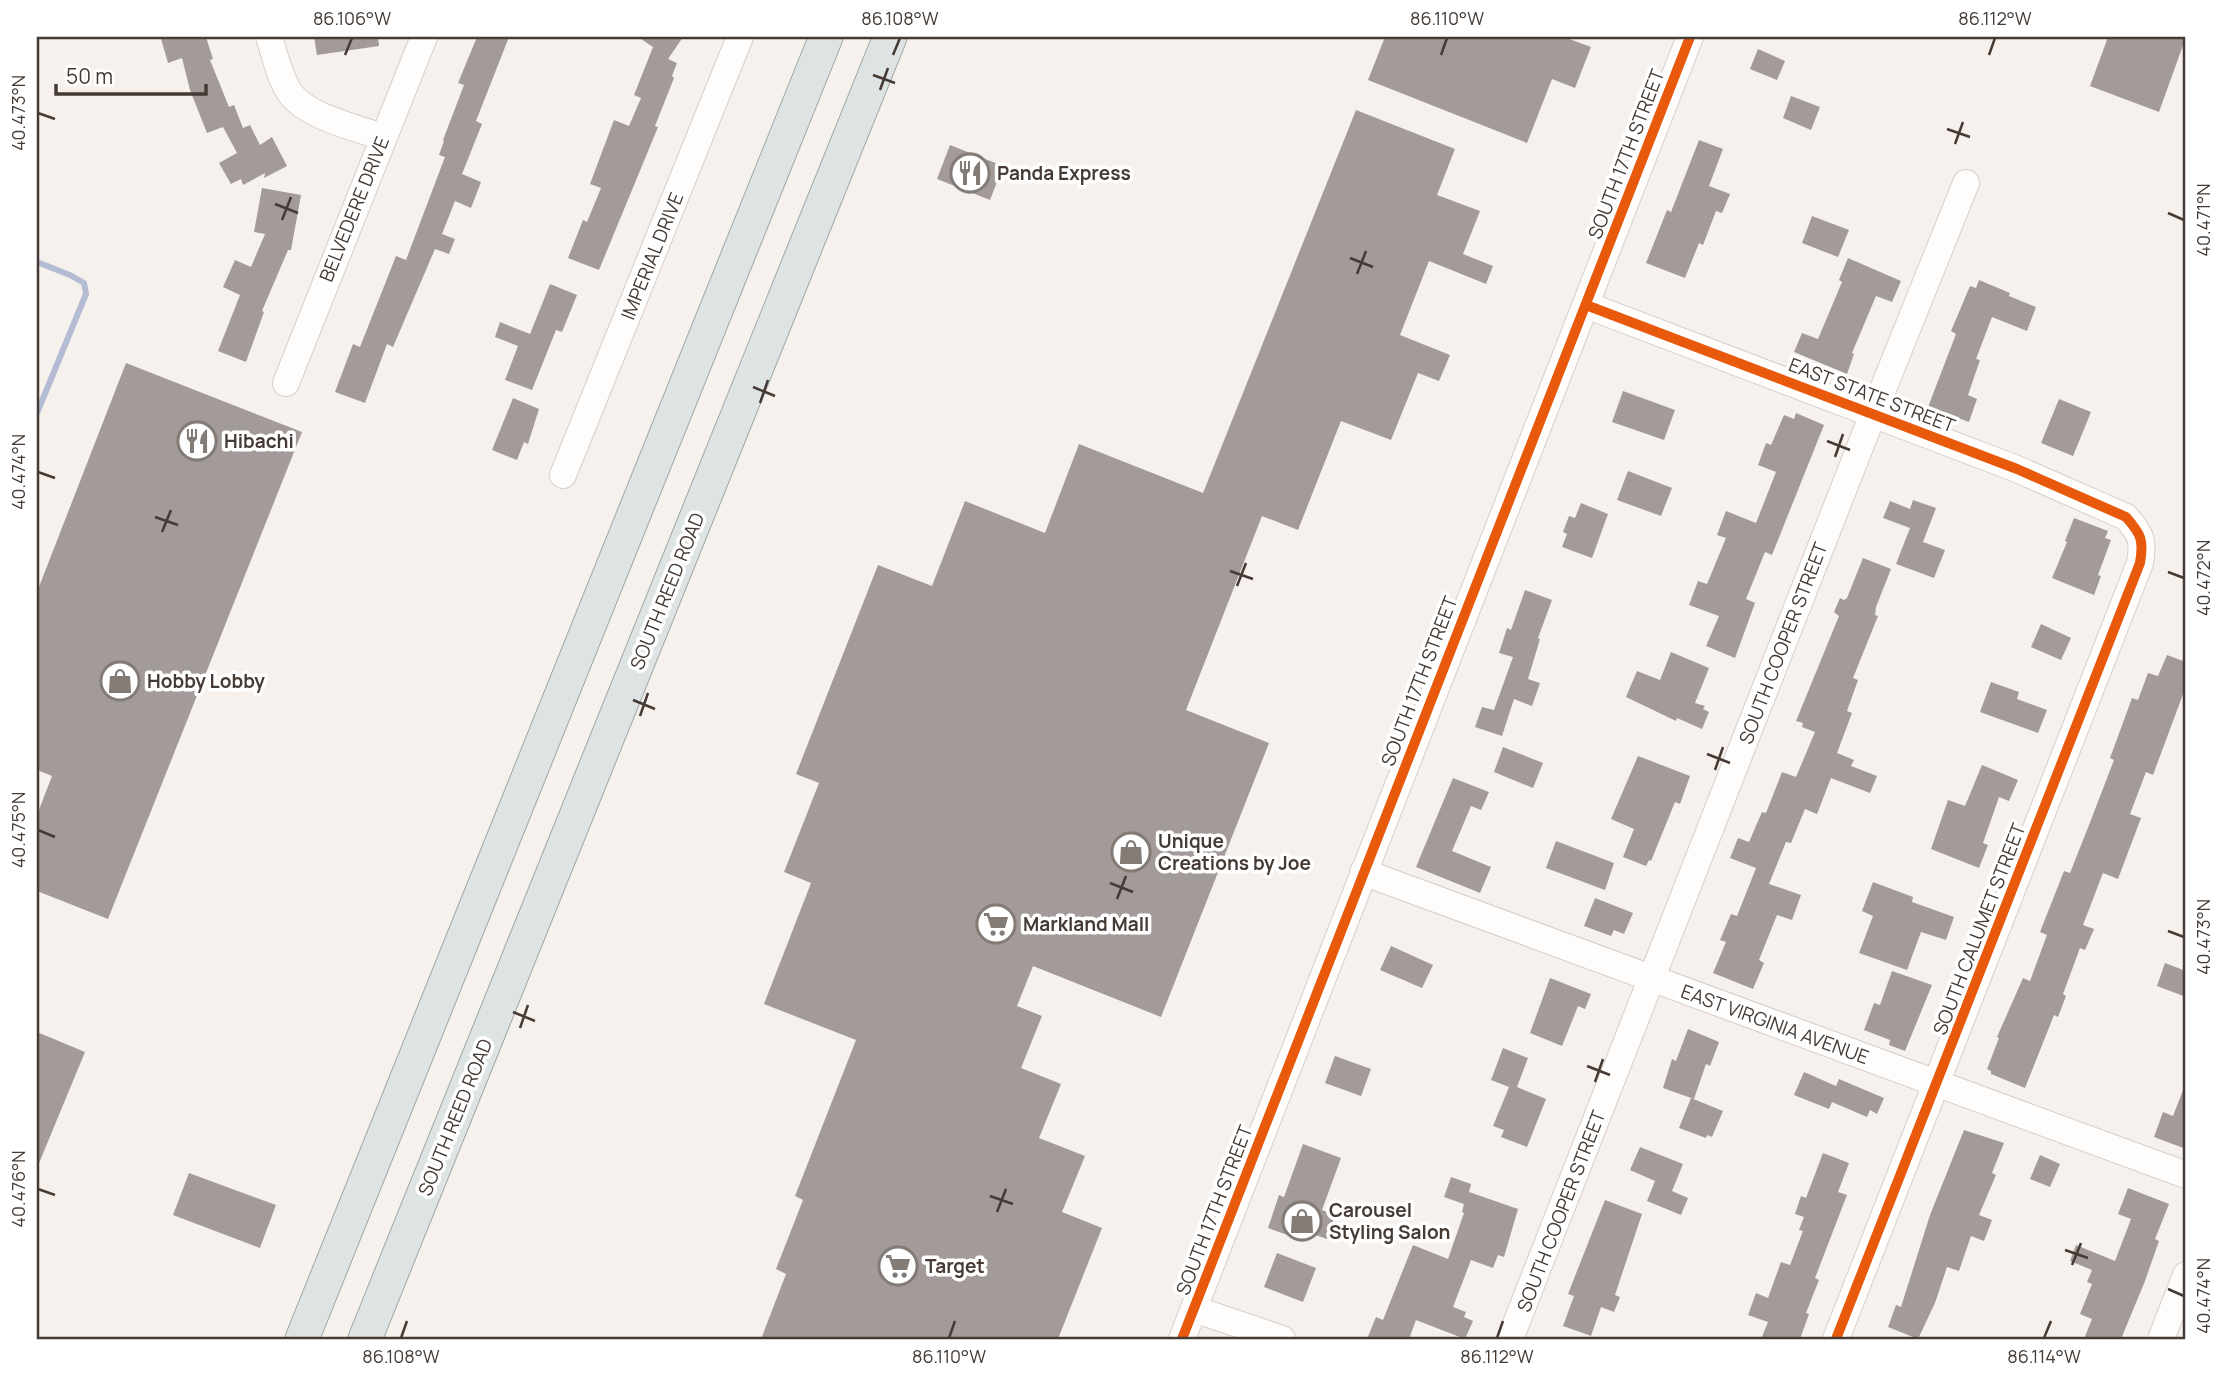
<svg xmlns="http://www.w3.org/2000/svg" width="2223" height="1376" viewBox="0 0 2223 1376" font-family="Manrope,sans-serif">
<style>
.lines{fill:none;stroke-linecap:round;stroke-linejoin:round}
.stream{stroke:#b3bcd3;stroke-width:6}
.building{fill:#a39b99}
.minor-casing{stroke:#d6cec9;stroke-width:28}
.major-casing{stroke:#9da8a4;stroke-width:35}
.minor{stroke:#fefdfc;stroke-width:26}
.major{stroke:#dde4e3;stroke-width:33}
.cycleway-casing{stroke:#fff;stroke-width:15}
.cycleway{stroke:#e8590c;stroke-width:10}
.ticks{fill:none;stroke:#453b34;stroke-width:2.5}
.labels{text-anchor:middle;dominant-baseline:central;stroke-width:7;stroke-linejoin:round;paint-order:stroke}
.street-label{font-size:19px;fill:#453b34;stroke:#fff}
.poi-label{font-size:19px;font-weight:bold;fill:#453b34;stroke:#fff;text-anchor:start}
.neatline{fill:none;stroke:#453b34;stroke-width:2.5}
.ticks-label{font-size:18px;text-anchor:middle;fill:#453b34}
</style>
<rect width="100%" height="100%" fill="#f7f1ed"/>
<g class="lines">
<polyline class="stream" points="37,262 70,275 84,283 86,294 37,413"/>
</g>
<g class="building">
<polygon points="170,37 206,37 213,59 210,60 229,107 234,105 243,128 250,125 260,145 272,137 287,166 264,178 265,173 243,185 241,179 231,184 219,163 237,153 223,127 207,133 190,90 182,58 168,63 161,39"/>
<polygon points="314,37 378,37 379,46 317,55"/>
<polygon points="477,37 509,37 476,121 482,124 462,174 481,182 471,208 455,201 442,234 455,239 449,254 435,249 393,347 387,344 365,403 335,392 353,344 360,347 396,256 406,260 445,157 439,155 444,141 443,140 464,85 458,83"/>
<polygon points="638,37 683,37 668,59 677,63 672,76 674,78 655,126 658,127 599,270 568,258 583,220 587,222 601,188 590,184 614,120 629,126 641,98 634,95 653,47"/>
<polygon points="1385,37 1564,37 1591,47 1575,88 1552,79 1527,143 1368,80"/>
<polygon points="2108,37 2186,37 2159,112 2090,86"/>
<polygon points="1758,49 1785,61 1777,80 1750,69"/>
<polygon points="1791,96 1820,107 1811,130 1783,118"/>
<polygon points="1356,110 1455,149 1437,195 1480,211 1463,254 1493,266 1486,284 1429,261 1400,335 1450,355 1439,381 1418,373 1391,440 1341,421 1298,530 1262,516 1186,710 1269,743 1161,1017 1033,966 1017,1006 1042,1016 1021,1068 1061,1084 1039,1138 1085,1156 1062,1212 1102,1228 1058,1339 761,1339 786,1274 776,1269 803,1200 795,1196 856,1040 764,1004 811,883 784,872 819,783 796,774 878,565 932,586 965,501 1045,533 1079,444 1203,493"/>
<polygon points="1699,140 1723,149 1709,186 1730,194 1722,213 1716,211 1703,245 1699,243 1685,278 1646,263 1667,210 1671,212"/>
<polygon points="950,145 1003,166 990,200 937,179"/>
<polygon points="262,188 301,195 291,250 288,250 262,311 264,312 246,362 218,351 240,295 223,287 235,260 251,267 265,234 254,232"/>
<polygon points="1812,216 1849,230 1838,257 1802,243"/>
<polygon points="1848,258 1901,281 1892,302 1876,296 1852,353 1854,354 1847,374 1794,352 1802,333 1818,339 1842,282 1839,280"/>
<polygon points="1979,280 2010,293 2009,296 2036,307 2027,331 1992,317 1976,359 1980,360 1968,395 1977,399 1969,422 1928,407 1956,334 1951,331 1970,286 1976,288"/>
<polygon points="550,284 577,295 562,332 556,330 532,390 505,380 518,346 495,337 500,322 530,334"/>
<polygon points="126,363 302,432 108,919 37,891 37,815 52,776 37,770 37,592"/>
<polygon points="1623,391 1675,410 1664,440 1612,422"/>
<polygon points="513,398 539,409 528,444 524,442 517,460 492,450"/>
<polygon points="2059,399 2091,412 2073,456 2041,443"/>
<polygon points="1796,413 1824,425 1772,555 1765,552 1746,599 1755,603 1735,658 1706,646 1719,616 1689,605 1698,581 1707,584 1726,538 1717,535 1726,511 1756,523 1776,472 1758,465 1766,443 1771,445 1784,415 1794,419"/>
<polygon points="1628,471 1672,488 1661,516 1617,500"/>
<polygon points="1913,500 1936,508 1923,542 1945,550 1934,578 1896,564 1910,528 1883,518 1890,501 1910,509"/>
<polygon points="1581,503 1608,514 1592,558 1562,547 1567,534 1563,532 1569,516 1575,518"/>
<polygon points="2074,518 2108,531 2105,538 2111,540 2098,575 2101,576 2094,595 2052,578 2067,542 2065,541"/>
<polygon points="1863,558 1891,569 1876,607 1875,615 1878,616 1853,678 1858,680 1847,711 1852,713 1837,753 1854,760 1851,766 1877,776 1870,793 1831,778 1817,814 1805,809 1791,843 1786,842 1769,884 1801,895 1792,920 1777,915 1759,960 1764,963 1753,989 1713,973 1726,942 1720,940 1731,914 1737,916 1756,868 1730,858 1738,838 1749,842 1762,812 1766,813 1782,772 1796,777 1815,732 1802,727 1803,723 1796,721 1839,616 1834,612 1840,598 1844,600 1847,598"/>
<polygon points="1525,590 1552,600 1538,638 1540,639 1528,679 1540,683 1532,706 1514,699 1502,736 1475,727 1482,707 1494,710 1513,657 1499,653 1507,628 1511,630"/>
<polygon points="2041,624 2071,638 2061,660 2031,647"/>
<polygon points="1671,652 1709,668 1695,703 1705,706 1703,709 1709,712 1702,729 1677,718 1676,721 1626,697 1637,671 1660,680"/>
<polygon points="2167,655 2186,662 2186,686 2153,775 2146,772 2130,814 2141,818 2118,879 2103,873 2083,925 2094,929 2085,950 2080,948 2063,994 2066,996 2058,1017 2054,1015 2025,1088 1991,1074 1991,1071 1987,1069 1999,1038 1997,1037 2023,978 2030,981 2047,935 2040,932 2064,871 2070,873 2089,825 2114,760 2110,758 2132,698 2138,700 2148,673 2158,676"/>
<polygon points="1991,682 2019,692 2017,699 2047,710 2038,733 1980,712"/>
<polygon points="1503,747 1543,763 1533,788 1494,772"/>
<polygon points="1638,756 1690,776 1680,804 1675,802 1651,861 1649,860 1646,866 1623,857 1634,829 1611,819"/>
<polygon points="1982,765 2018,780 2009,801 1999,797 1983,843 1988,845 1979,868 1931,849 1948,800 1965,806"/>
<polygon points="1453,778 1489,792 1481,810 1471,806 1452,851 1491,867 1480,893 1416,867"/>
<polygon points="1556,841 1614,863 1605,890 1546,868"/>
<polygon points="1873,882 1913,897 1912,902 1954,917 1946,940 1921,932 1907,970 1859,953 1873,916 1862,911"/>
<polygon points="1595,898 1633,913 1624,934 1614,930 1611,936 1584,926"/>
<polygon points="1391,946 1433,965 1422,988 1380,970"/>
<polygon points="2165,963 2186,971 2186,997 2157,986"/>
<polygon points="1892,971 1932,985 1905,1051 1889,1045 1890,1040 1864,1030 1874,1003 1880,1005"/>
<polygon points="1550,978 1591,994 1585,1009 1578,1006 1562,1046 1530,1033"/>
<polygon points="1688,1029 1719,1042 1710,1066 1706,1064 1694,1099 1663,1088 1672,1059 1676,1061"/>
<polygon points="37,1032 85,1052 37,1168"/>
<polygon points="1503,1048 1528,1058 1517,1087 1546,1099 1527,1147 1501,1137 1504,1130 1493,1126 1509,1087 1491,1080"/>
<polygon points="1335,1056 1371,1069 1361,1096 1325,1083"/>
<polygon points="1804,1072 1836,1086 1839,1079 1884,1098 1877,1114 1870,1110 1867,1117 1832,1102 1829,1109 1794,1095"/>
<polygon points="2185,1085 2186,1086 2186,1149 2154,1137 2163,1112 2173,1116"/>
<polygon points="1691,1098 1723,1111 1712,1137 1707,1135 1706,1138 1679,1128"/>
<polygon points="1964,1130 2004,1143 1992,1173 1996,1175 1979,1215 1992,1220 1984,1241 1971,1236 1959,1271 1947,1267 1935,1303 1918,1339 1888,1327 1896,1305 1901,1307 1930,1215"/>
<polygon points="1303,1144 1341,1158 1322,1210 1335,1215 1327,1239 1296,1228 1293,1237 1268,1228 1279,1195 1284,1197"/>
<polygon points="1640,1147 1683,1164 1672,1191 1688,1198 1681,1215 1647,1201 1655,1181 1630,1170"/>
<polygon points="1823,1153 1849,1163 1838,1192 1847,1195 1815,1278 1819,1280 1806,1313 1809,1314 1800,1339 1761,1339 1768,1322 1748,1315 1756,1293 1768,1298 1781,1262 1790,1265 1803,1231 1799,1230 1804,1217 1795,1214 1801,1196 1806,1198"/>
<polygon points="2040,1155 2060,1164 2050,1187 2030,1179"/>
<polygon points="189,1173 276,1205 260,1248 173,1215"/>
<polygon points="1451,1177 1471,1184 1469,1192 1518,1209 1504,1257 1498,1255 1493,1268 1471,1260 1453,1307 1466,1312 1464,1317 1473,1321 1465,1339 1416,1320 1409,1339 1367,1339 1376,1317 1383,1320 1413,1245 1448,1259 1464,1213 1462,1212 1464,1204 1444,1197"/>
<polygon points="2128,1188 2169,1204 2155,1239 2159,1241 2145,1281 2121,1339 2084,1339 2092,1319 2080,1314 2092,1284 2087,1282 2092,1270 2070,1261 2076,1245 2115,1261 2131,1219 2118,1214"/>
<polygon points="1605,1200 1642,1214 1615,1295 1620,1297 1614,1312 1601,1307 1591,1336 1563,1326 1574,1296 1568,1294"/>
<polygon points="1277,1253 1316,1268 1303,1302 1264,1287"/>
</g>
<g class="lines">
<g class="minor-casing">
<g id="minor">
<path d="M269,37C275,55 279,76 290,93C307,117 355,127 382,137"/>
<path d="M1586,305L2017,469L2126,517C2141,534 2144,540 2140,563L1836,1339"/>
<polyline points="286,383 424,37"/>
<polyline points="563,475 740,37"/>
<polyline points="1363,872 2186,1175"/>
<polyline points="1194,1309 1282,1339"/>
<polyline points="1182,1339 1690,37"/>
<polyline points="1510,1339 1873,414 1966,183"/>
<polyline points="2161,1339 2186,1275"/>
</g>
</g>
<g class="major-casing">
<g id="major">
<polyline points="302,1339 826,37"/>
<polyline points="365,1339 890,37"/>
</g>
</g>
<use href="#minor" class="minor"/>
<use href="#major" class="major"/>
<g class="cycleway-casing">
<g id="cycleway">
<path d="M1586,305L2017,469L2126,517C2141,534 2144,540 2140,563L1836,1339"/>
<polyline points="1182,1339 1690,37"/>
</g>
</g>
<use href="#cycleway" class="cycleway"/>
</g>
<path class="ticks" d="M345,55L352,38M893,55L900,38M1441,55L1447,38M1989,55L1995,38M873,75L895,83M880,90L888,68M38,113L55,119M1947,129L1970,137M1955,144L1963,122M275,204L298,213M2168,213L2184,220M282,220L291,197M1350,258L1373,267M1357,274L1366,251M753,387L775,396M760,403L768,380M1827,441L1850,450M1835,457L1843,434M38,472L55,478M155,517L178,525M162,532L171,510M1230,571L1253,579M2168,572L2184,578M1237,586L1246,563M633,700L655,709M640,716L648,693M1707,754L1730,763M1715,770L1723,747M38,830L55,837M1110,883L1133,892M1117,899L1126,876M2168,931L2184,937M513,1012L535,1021M520,1028L528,1005M1587,1066L1610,1075M1595,1082L1603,1059M38,1189L55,1195M990,1196L1013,1204M997,1212L1006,1189M2065,1250L2088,1258M2072,1265L2081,1243M2168,1289L2184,1296M401,1338L407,1321M949,1338L955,1321M1497,1338L1503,1321M2044,1338L2051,1321"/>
<defs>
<g id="restaurant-ring" transform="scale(2.0125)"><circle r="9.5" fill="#fff" stroke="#837b75" stroke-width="1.5"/><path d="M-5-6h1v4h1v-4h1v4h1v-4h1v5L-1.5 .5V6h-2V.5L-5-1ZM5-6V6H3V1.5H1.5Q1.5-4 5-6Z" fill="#837b75"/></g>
<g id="shop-ring" transform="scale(2.0125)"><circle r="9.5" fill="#fff" stroke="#837b75" stroke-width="1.5"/><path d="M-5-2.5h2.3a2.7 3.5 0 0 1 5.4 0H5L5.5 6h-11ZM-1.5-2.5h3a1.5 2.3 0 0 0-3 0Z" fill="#837b75"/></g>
<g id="supermarket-ring" transform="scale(2.0125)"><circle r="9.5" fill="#fff" stroke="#837b75" stroke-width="1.5"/><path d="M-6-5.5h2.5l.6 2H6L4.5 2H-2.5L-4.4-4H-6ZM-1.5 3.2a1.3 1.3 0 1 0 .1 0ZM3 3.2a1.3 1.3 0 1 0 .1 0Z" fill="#837b75"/></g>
</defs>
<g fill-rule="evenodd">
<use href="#restaurant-ring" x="970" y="173"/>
<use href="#restaurant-ring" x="197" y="441"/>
<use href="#shop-ring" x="120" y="681"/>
<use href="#shop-ring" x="1131" y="852"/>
<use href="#supermarket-ring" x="996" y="924"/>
<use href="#shop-ring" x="1302" y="1221"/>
<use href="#supermarket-ring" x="898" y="1266"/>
</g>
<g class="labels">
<g class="street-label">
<text transform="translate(1626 154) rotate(-69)">SOUTH 17TH STREET</text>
<text transform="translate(354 209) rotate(-68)">BELVEDERE DRIVE</text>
<text transform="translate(652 256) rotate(-68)">IMPERIAL DRIVE</text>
<text transform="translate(1872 395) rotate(21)">EAST STATE STREET</text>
<text transform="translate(667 591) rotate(-68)">SOUTH REED ROAD</text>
<text transform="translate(1783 643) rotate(-69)">SOUTH COOPER STREET</text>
<text transform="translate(1419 681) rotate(-69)">SOUTH 17TH STREET</text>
<text transform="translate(1979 929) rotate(-69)">SOUTH CALUMET STREET</text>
<text transform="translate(1775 1024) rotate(20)">EAST VIRGINIA AVENUE</text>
<text transform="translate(455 1117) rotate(-68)">SOUTH REED ROAD</text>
<text transform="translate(1214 1210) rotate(-69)">SOUTH 17TH STREET</text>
<text transform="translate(1561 1211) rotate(-69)">SOUTH COOPER STREET</text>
</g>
<g class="poi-label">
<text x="997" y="173">Panda Express</text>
<text x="224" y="441">Hibachi</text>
<text x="147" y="681">Hobby Lobby</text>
<text x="1158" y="841">Unique<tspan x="1158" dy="22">Creations by Joe</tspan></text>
<text x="1023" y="924">Markland Mall</text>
<text x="1329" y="1210">Carousel<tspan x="1329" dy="22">Styling Salon</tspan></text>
<text x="925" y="1266">Target</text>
</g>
</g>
<rect width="2223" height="1376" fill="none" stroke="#ffffff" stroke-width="77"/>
<path d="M56 84v10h150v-10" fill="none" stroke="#453b34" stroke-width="3.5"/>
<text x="66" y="84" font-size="21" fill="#453b34" stroke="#ffffff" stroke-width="5" paint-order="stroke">50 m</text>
<rect x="38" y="38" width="2146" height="1300" class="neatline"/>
<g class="ticks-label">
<text x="352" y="25">86.106°W</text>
<text x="900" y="25">86.108°W</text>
<text x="1447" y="25">86.110°W</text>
<text x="1995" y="25">86.112°W</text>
<text transform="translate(19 113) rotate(-90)" y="6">40.473°N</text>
<text transform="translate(2204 220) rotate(-90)" y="6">40.471°N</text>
<text transform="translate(19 472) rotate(-90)" y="6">40.474°N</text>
<text transform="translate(2204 578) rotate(-90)" y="6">40.472°N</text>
<text transform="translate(19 830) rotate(-90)" y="6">40.475°N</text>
<text transform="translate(2204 937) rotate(-90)" y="6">40.473°N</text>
<text transform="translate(19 1189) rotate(-90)" y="6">40.476°N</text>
<text transform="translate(2204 1296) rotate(-90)" y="6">40.474°N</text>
<text x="401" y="1363">86.108°W</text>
<text x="949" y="1363">86.110°W</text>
<text x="1497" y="1363">86.112°W</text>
<text x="2044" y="1363">86.114°W</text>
</g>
</svg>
